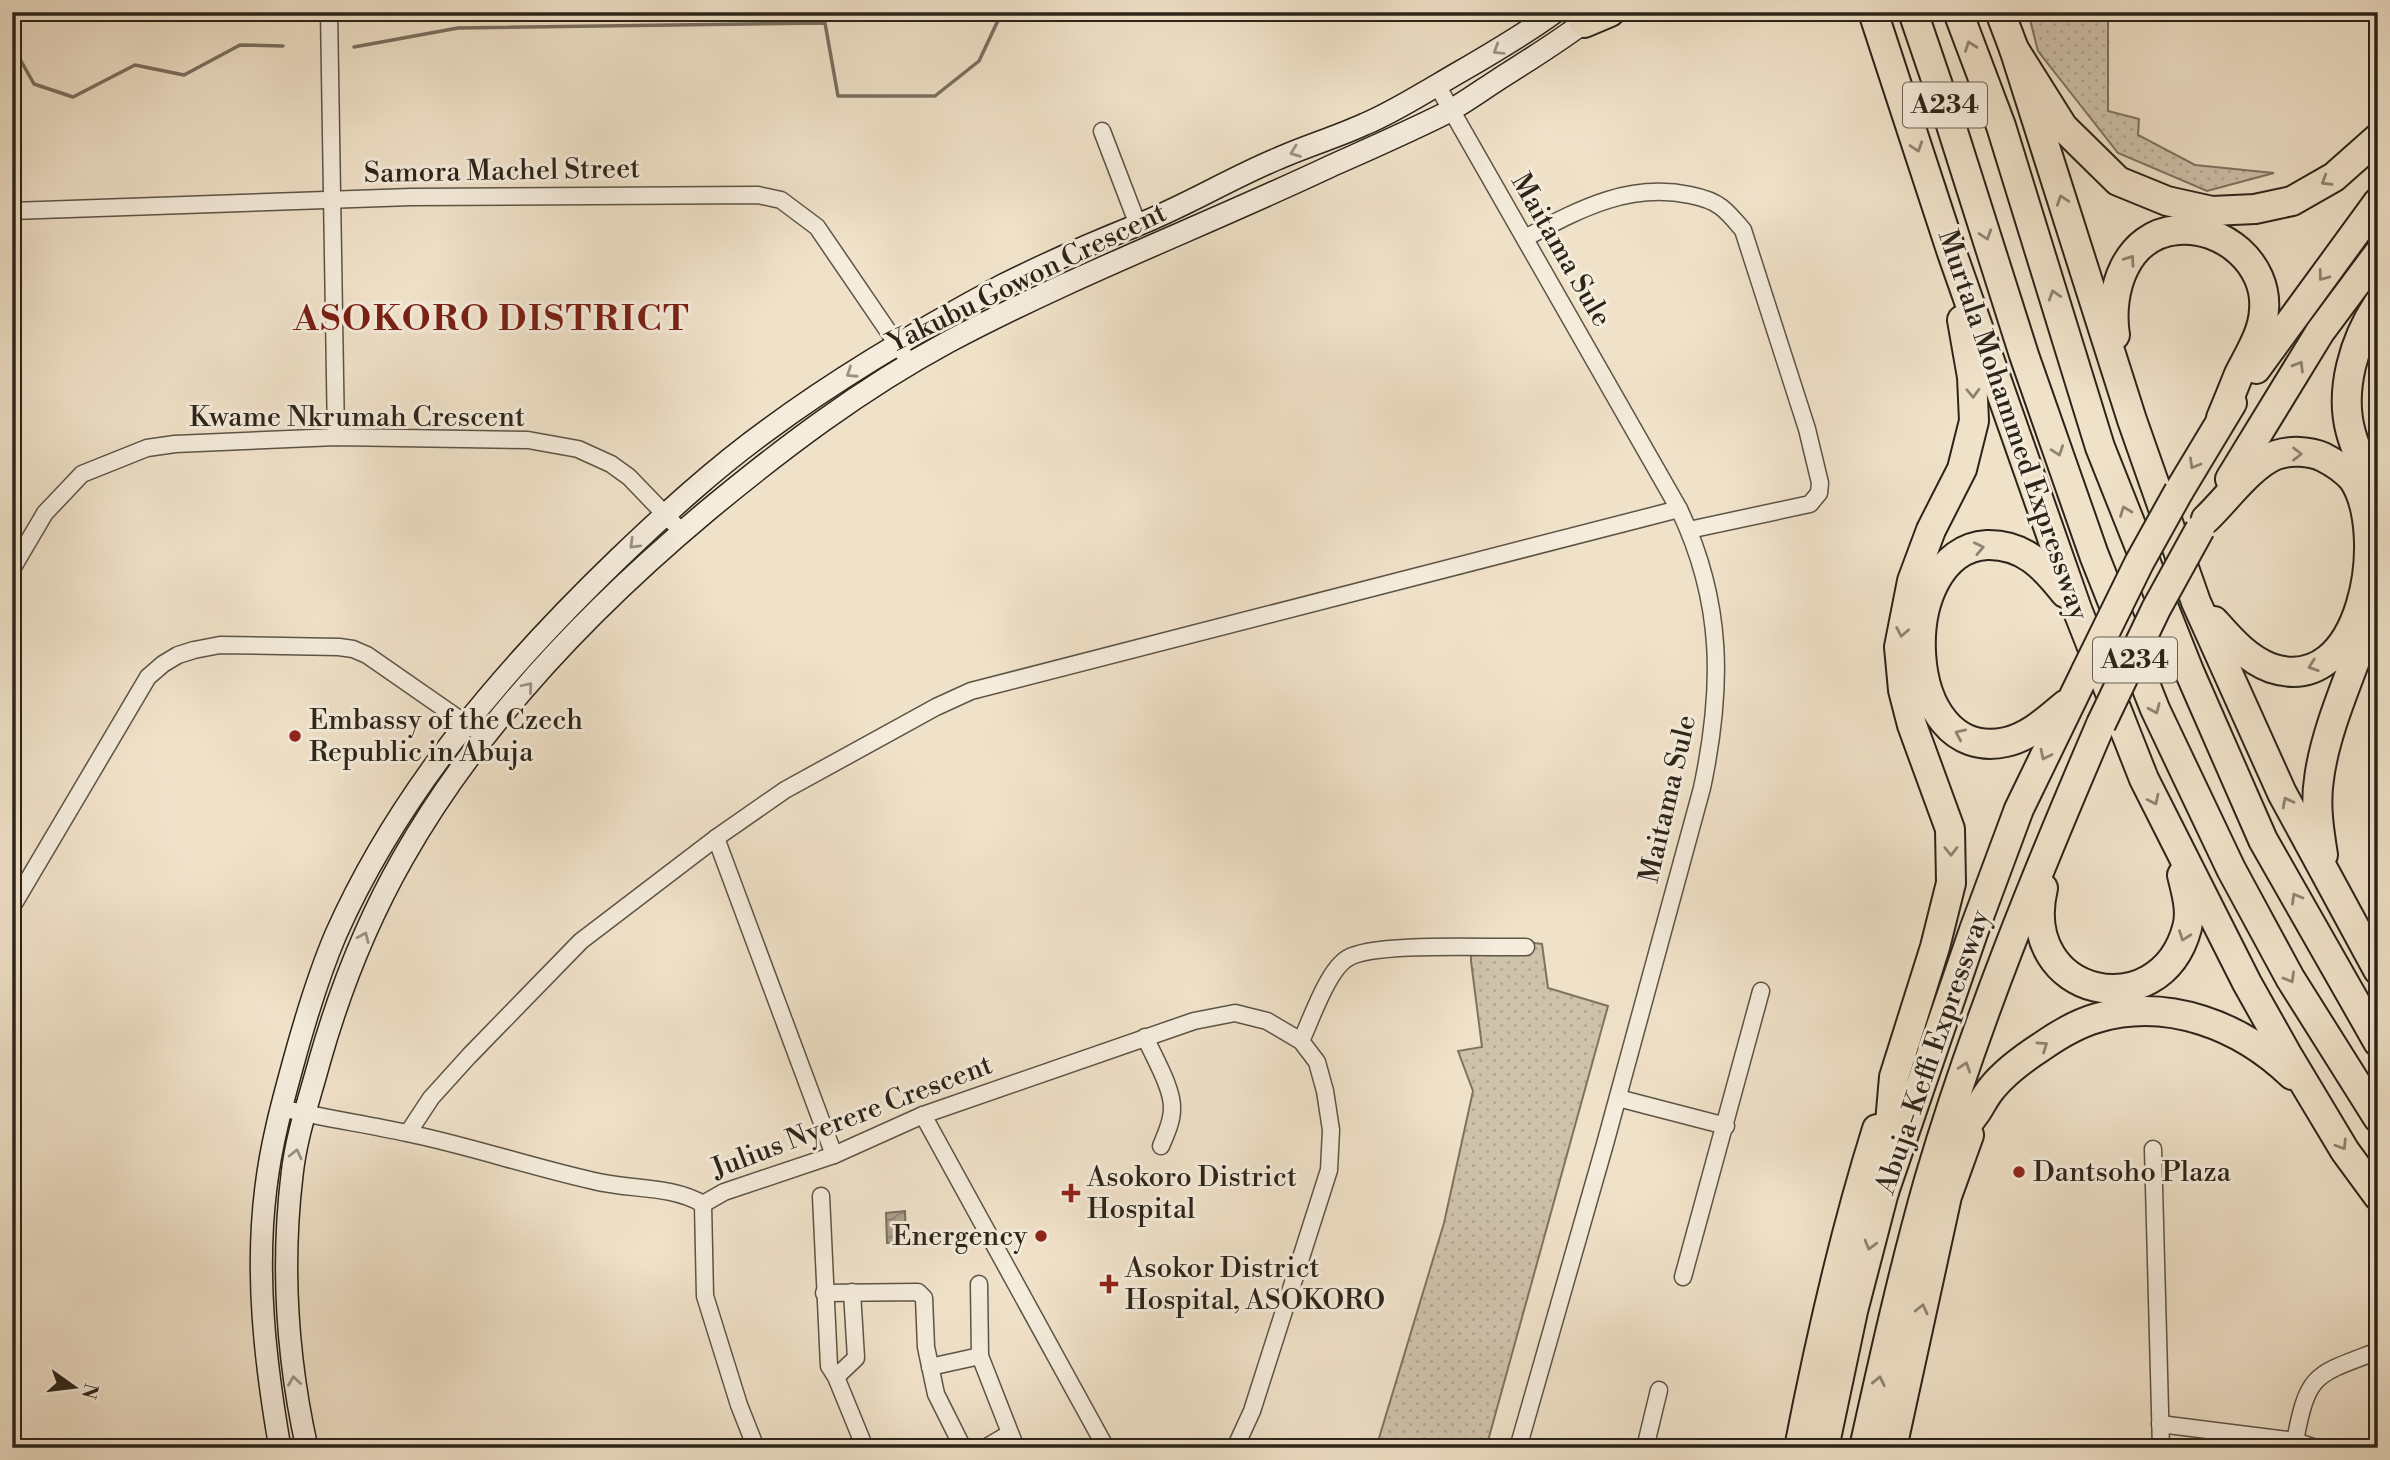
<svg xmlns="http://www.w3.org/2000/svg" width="2390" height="1460" viewBox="0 0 2390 1460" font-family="'Libre Bodoni',serif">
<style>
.grass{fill:url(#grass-dots);stroke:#7e7362;stroke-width:2}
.water{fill:url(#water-waves);stroke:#796f60;stroke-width:2}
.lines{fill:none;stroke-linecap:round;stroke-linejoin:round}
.stream{stroke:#796f60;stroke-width:3.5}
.street-casing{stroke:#5d5446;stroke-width:19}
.secondary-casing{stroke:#2c241a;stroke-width:24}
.highway-casing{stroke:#2c241a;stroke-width:32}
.street{stroke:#f5ecdc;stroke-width:16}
.secondary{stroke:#f5ecdc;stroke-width:21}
.highway{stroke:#f0e2c9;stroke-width:28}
.highway-bridge-casing{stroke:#2c241a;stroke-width:32;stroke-linecap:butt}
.highway-bridge{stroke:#f0e2c9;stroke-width:28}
.oneway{stroke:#8e8372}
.oneway2{stroke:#9b9285}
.poi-dot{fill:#8f2418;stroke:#f5ecdc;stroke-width:2.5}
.labels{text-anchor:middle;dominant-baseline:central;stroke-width:6;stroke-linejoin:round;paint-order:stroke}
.shield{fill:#f5ecdc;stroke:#686054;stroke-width:2}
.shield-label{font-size:26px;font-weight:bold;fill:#2c241a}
.street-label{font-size:28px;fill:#2c241a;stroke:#f5ecdc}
.poi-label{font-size:28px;fill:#2c241a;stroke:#f5ecdc;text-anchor:start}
.district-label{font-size:35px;font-weight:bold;letter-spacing:2px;fill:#7a1f14;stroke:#f5ecdc}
</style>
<defs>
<pattern id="grass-dots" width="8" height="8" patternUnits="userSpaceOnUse" patternTransform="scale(1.75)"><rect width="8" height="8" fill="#cfc2ab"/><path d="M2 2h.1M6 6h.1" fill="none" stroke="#b2a793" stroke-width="1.8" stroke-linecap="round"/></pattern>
<pattern id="water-waves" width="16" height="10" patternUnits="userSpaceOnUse" patternTransform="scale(1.75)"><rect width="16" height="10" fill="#ada18e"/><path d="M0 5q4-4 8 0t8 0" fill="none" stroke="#8d8373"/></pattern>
</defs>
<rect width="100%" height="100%" fill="#f0e2c9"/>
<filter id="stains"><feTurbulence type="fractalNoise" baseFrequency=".00286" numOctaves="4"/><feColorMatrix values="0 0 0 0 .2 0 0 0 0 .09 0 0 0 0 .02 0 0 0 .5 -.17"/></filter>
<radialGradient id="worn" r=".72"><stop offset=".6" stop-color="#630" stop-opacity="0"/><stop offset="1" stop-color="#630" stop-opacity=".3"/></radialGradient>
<g class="grass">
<polygon points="2028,12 2108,12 2108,111 2139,119 2138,135 2195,165 2274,173 2207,191 2118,153 2038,51"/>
<polygon points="1471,939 1492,939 1500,943 1510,940 1542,944 1548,988 1608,1006 1486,1448 1376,1448 1444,1223 1473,1091 1458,1051 1482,1047 1471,961"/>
</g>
<polygon class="water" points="905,1211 906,1242 887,1243 886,1213"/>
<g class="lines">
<g class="stream">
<polyline points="12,45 34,84 73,97 135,65 184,75 240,45 283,46"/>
<polyline points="354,47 458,28 825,23 838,96 935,96 979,61 1002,12"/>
</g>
<g class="street-casing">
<g id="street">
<polyline points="329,12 336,437"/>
<path d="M1437,85L1679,509C1724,603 1723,689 1702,788L1605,1144L1518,1448"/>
<polyline points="1102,131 1138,225"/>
<polyline points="12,211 411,197 758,195 781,200 817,227 903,353"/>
<path d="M1525,238C1578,210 1628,182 1690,195C1700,197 1712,200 1721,207C1729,213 1736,222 1743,230L1807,429L1820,483L1819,493L1810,504L1689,530"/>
<polyline points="12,569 45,513 82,474 147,448 175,444 336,437 528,440 578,449 611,464 629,477 682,532"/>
<polyline points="716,838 834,1155"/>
<polyline points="12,907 148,677 163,664 178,655 194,650 220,645 339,647 353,649 367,655 475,730"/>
<path d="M1145,1037C1154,1057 1173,1089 1172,1109C1172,1122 1166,1134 1161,1146"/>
<path d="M1301,1041C1311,1020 1328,969 1348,958C1374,942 1490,948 1526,947"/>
<polyline points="1618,1098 1726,1126"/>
<path d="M281,1108C323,1118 365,1124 407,1133C470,1146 531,1167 594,1181C629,1190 671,1185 703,1204L724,1192L834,1155L923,1115L1194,1021L1235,1013L1267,1021L1301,1041L1317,1062L1325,1091L1331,1130L1329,1170L1252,1411L1235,1448"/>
<polyline points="923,1115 1106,1448"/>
<polyline points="408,1133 431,1098 469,1056 581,941 716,838 785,790 936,707 971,691 1679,509"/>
<polyline points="2153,1149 2161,1448"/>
<polyline points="821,1196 829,1366 836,1377 865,1448"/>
<polyline points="703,1204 705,1296 739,1405 756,1448"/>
<polyline points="1683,1277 1761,991"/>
<polyline points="979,1284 980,1356 1016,1448"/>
<polyline points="824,1293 918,1292 924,1298 926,1347 936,1394 963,1448"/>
<polyline points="930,1367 980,1356"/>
<polyline points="836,1377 856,1358 852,1292"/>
<polyline points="2160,1424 2295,1441 2316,1448"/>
<path d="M2295,1441C2308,1372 2315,1375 2378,1351"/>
<polyline points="12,1444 14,1448"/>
<polyline points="985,1448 1009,1434"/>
<polyline points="1645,1448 1659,1390"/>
</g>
</g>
<g class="secondary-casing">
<g id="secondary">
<path d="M280,1448C265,1362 255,1273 266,1187C271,1145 282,1104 293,1064C305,1020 318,976 336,934C400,790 505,668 618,559C666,513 715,468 769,429C842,375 921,329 1001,286C1045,264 1090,244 1135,226C1184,207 1229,179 1277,159C1306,146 1337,137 1365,124C1391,113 1415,98 1439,84C1478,61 1518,39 1555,12"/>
<path d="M307,1448C287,1358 281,1267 292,1175C296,1137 309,1100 319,1063C339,992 366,923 403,858C478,726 591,608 707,511C783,448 861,389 948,342C1072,276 1204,226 1331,166C1369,149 1408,132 1446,113C1464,103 1482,90 1499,79C1532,58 1565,38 1595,14"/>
</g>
</g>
<g class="highway-casing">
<g id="highway">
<polyline points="1873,12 1952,253 2077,609 2144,779 2247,983 2288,1056 2345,1151 2378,1196"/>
<polyline points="1913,12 1944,103 2024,355 2094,555 2155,709 2231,869 2290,978 2378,1118"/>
<polyline points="1958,12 2001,126 2100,447 2189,671 2263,840 2378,1042"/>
<polyline points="2000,12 2014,49 2063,127 2118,181 2167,201 2212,211 2255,209 2292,201 2334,177 2378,138"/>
<polyline points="1584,23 1610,12"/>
<polyline points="2014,49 2132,420 2196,602 2282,793 2378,970"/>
<path d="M2115,335C2108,291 2126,234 2178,230C2223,226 2268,264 2264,310C2263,333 2249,354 2239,374C2233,389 2227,404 2221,418"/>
<polyline points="2256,369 2378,202"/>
<polyline points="2230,479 2320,332 2378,254"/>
<polyline points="2179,491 2232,403"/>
<path d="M2373,495C2366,474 2357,454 2351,433C2339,391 2354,340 2378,304"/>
<path d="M2206,519C2226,500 2251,465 2276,455C2290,450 2310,451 2323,457C2335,463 2344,469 2353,479C2390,534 2363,699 2271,668C2247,659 2230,639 2214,621"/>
<path d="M2065,593C2044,566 2023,544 1987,545C1893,550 1899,766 2006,742C2029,737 2047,720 2065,705"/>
<path d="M2323,855C2319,830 2315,804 2319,779C2325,730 2351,675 2367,628"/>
<path d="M2043,888C2017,998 2160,1028 2187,928C2192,911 2186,892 2182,875"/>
<path d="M1946,1154C1956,1139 1967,1125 1977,1111C1982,1103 1986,1095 1992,1088C2005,1072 2024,1058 2041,1047C2058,1035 2076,1024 2097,1018C2168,997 2241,1026 2292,1075"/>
<polyline points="1884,1192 1894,1077 1935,947 1951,883 1950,829 1912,725 1903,690 1899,647 1912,581 1931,530 1962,469 1974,421 1972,377 1962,320"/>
<path d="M1799,1448C1820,1340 1844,1234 1877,1129"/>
<polyline points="1824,1448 1853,1311 1884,1192 1974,930 2019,809 2086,671"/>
<path d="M1864,1448C1884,1358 1904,1268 1929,1180C1975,1024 2037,873 2101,724"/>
<polyline points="1892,1448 1947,1196 1969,1135"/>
</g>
</g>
<use href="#street" class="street"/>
<use href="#secondary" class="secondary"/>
<use href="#highway" class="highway"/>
<g class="highway-bridge-casing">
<g id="highway-bridge">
<polyline points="2086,671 2139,563 2179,491"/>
<polyline points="2101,724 2156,609 2200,529"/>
</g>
</g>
<use href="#highway-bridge" class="highway-bridge"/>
</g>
<defs><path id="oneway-chevron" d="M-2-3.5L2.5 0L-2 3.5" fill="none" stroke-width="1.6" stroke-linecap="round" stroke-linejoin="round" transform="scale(1.75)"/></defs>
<g class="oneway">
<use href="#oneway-chevron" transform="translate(1970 46) rotate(-110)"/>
<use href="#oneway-chevron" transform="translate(1917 147) rotate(72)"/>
<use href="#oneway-chevron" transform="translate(2326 181) rotate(149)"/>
<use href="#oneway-chevron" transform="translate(2062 200) rotate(-108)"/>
<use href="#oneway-chevron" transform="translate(1986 235) rotate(72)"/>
<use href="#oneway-chevron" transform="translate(2130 260) rotate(-55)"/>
<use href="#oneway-chevron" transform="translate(2323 276) rotate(127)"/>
<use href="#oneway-chevron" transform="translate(2054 295) rotate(-107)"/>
<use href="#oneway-chevron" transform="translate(2299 366) rotate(-59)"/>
<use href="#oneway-chevron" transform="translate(1973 393) rotate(88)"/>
<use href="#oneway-chevron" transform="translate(2058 451) rotate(71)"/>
<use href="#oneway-chevron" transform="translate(2297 454)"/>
<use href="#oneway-chevron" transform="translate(2194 464) rotate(120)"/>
<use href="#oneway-chevron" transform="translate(2125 511) rotate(-111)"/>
<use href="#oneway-chevron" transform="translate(1979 548) rotate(-12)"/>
<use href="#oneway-chevron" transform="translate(1902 632) rotate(101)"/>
<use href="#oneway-chevron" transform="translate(2313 666) rotate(161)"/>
<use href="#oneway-chevron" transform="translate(2155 709) rotate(66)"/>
<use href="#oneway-chevron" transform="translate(1960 734) rotate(-156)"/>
<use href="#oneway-chevron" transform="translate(2045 755) rotate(116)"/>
<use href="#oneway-chevron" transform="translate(2154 800) rotate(64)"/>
<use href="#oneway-chevron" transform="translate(2287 802) rotate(-118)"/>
<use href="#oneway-chevron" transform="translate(1951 851) rotate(89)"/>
<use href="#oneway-chevron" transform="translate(2296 898) rotate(-120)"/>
<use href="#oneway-chevron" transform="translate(2184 936) rotate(110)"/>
<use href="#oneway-chevron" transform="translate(2290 978) rotate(60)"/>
<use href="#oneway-chevron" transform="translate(2043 1046) rotate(-34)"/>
<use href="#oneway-chevron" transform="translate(1965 1067) rotate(-72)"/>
<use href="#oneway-chevron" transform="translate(2342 1145) rotate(58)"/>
<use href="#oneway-chevron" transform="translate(1870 1245) rotate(105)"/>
<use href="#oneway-chevron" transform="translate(1922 1309) rotate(-77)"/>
<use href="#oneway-chevron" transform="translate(1879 1381) rotate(-78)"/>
</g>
<g class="oneway2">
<use href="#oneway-chevron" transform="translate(1498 50) rotate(148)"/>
<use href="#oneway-chevron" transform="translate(1295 152) rotate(159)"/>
<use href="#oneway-chevron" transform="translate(851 373) rotate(147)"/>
<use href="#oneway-chevron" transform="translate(634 544) rotate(136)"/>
<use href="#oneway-chevron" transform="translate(528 687) rotate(-50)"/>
<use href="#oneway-chevron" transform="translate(364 937) rotate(-66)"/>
<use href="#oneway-chevron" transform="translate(296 1154) rotate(-77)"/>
<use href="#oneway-chevron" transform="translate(294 1381) rotate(-98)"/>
</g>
<g class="poi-dot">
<circle cx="295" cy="736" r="7"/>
<circle cx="2019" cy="1172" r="7"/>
<path d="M1067.5 1182.5h7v7h7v7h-7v7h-7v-7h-7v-7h7z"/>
<circle cx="1041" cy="1236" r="7"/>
<path d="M1105.5 1273.5h7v7h7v7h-7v7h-7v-7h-7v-7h7z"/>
</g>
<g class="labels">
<g class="shield">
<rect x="1903" y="82.5" width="84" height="45" rx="5"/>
<rect x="2093" y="637.5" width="84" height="45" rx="5"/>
</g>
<g class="shield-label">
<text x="1945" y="105">A234</text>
<text x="2135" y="660">A234</text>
</g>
<g class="street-label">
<text transform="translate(502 171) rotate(-1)">Samora Machel Street</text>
<text transform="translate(1561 250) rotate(60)">Maitama Sule</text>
<text transform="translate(1027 278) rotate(-26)">Yakubu Gowon Crescent</text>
<text x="357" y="417">Kwame Nkrumah Crescent</text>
<text transform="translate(2013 425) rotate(71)">Murtala Mohammed Expressway</text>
<text transform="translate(1668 799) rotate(-77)">Maitama Sule</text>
<text transform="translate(1933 1052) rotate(-71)">Abuja-Keffi Expressway</text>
<text transform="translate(852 1117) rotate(-21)">Julius Nyerere Crescent</text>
</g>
<g class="poi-label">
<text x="309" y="720">Embassy of the Czech<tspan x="309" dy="32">Republic in Abuja</tspan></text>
<text x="2033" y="1172">Dantsoho Plaza</text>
<text x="1087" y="1177">Asokoro District<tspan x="1087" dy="32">Hospital</tspan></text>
<text x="1027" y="1236" text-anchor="end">Energency</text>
<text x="1125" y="1268">Asokor District<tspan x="1125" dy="32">Hospital, ASOKORO</tspan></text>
</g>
<g class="district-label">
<text x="492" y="319">ASOKORO DISTRICT</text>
</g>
</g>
<rect width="2390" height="1460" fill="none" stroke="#f0e2c9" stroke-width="42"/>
<rect x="14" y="14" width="2362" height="1432" fill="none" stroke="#2c241a" stroke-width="3.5"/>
<rect x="21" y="21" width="2348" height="1418" fill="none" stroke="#2c241a" stroke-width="2"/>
<g transform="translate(74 1387) rotate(104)" stroke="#f5ecdc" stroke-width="5" paint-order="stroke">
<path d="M0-5L12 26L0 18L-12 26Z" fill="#2c241a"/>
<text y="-10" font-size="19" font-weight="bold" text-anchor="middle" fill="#2c241a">N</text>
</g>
<rect width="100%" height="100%" filter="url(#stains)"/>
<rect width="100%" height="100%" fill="url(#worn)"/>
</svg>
